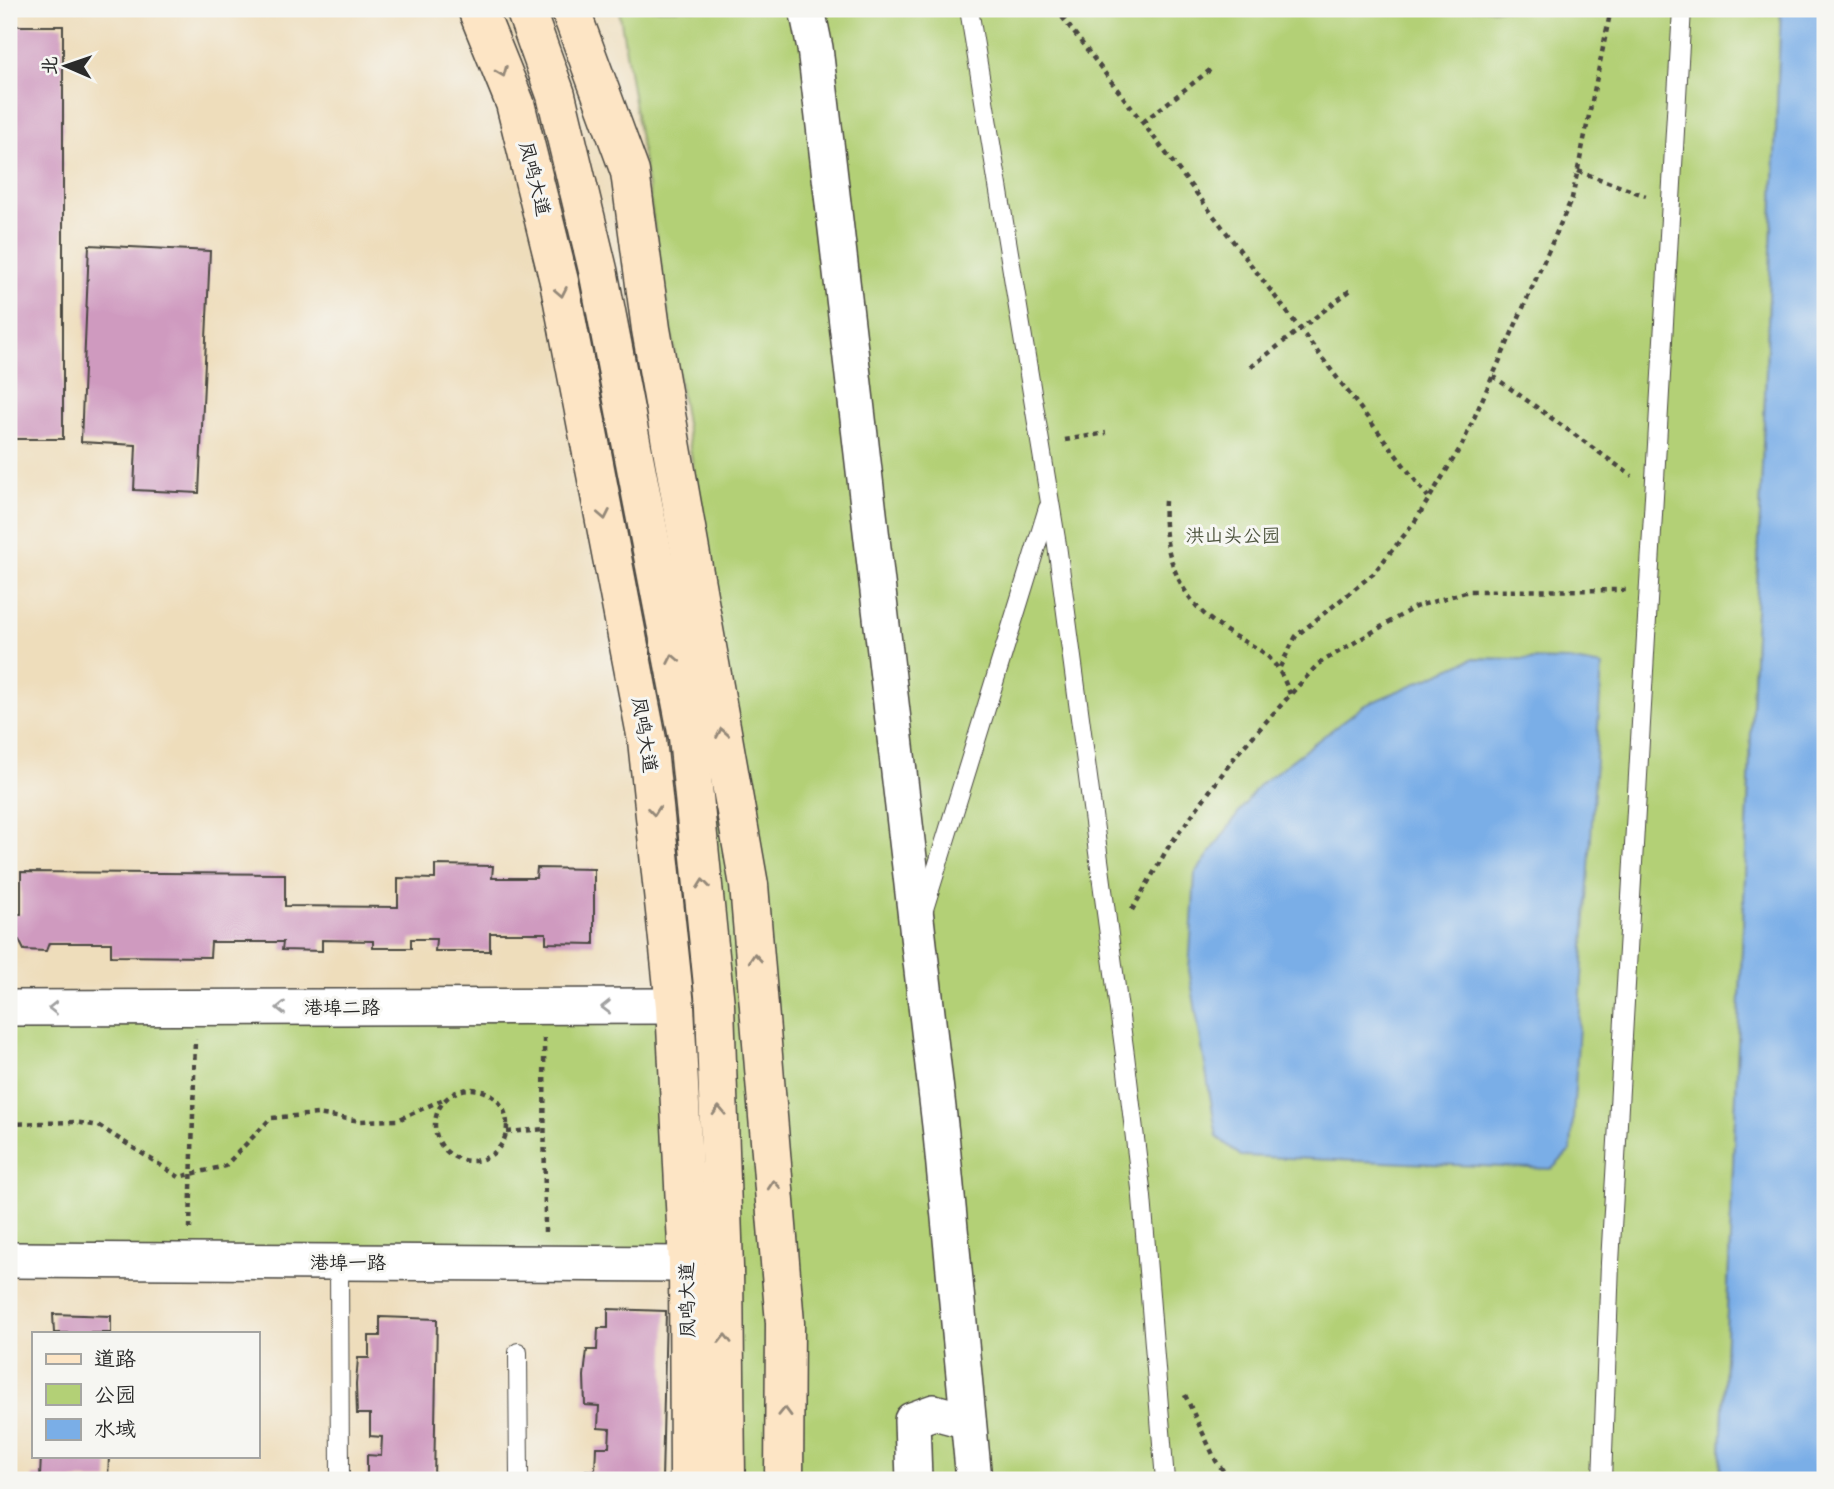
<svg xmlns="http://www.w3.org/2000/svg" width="1834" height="1489" viewBox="0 0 1834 1489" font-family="'Balsamiq Sans','LXGW WenKai TC',sans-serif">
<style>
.green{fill:#b3d076;stroke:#6f7e50;stroke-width:2}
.water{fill:#7aaee7;stroke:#526c89;stroke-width:2}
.building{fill:#cf9abf}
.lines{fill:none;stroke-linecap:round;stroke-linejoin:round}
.lane-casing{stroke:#484641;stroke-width:20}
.street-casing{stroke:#484641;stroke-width:38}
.secondary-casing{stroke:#484641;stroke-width:41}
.path{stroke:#484641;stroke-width:4.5;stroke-dasharray:5 5;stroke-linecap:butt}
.lane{stroke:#fff;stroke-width:18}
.street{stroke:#fff;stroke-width:35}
.secondary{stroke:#fde5c5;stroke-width:38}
.oneway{stroke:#948878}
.oneway2{stroke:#a0a0a0}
.labels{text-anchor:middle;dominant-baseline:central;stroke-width:6;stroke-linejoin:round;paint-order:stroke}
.street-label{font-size:19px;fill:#2b2b2b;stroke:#f6f6f2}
.park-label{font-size:19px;fill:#4d543e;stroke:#f6f6f2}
</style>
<rect width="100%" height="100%" fill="#f6f6f2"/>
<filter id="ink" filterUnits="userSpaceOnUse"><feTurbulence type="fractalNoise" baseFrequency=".0143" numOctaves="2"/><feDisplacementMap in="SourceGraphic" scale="14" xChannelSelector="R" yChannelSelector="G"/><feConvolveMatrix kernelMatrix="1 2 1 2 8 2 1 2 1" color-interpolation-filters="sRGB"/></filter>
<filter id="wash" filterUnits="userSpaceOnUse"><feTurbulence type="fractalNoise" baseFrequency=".00686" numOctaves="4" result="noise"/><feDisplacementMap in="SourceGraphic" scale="28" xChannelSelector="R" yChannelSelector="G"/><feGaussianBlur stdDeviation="1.57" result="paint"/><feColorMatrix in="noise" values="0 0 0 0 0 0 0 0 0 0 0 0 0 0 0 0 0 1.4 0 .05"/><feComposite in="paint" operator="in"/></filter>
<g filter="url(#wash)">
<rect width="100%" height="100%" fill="#edb"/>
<g class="green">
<polygon points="619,9 1781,9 1720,1480 709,1480 705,541"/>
<polygon points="675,1006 688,1264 9,1260 9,1008"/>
</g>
<g class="water">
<polygon points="1781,9 1825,9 1825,1480 1720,1480"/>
<polygon points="1474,658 1569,660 1602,666 1571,1150 1552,1169 1241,1156 1217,1137 1189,970 1195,874 1258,786 1363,706"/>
</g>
<g id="blocks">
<g class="building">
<rect x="9" y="26" width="54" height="413"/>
<polygon points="89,245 210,251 199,493 134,490 136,445 81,442"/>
<polygon points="435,865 493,866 492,878 536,878 537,868 594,869 594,944 546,943 546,933 490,933 490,951 435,951 436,939 411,939 411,948 373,948 373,941 322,940 322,951 282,950 283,942 211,942 210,957 111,956 111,943 49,943 46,951 24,950 19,940 9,940 9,914 21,914 21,872 285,874 285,906 398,907 398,878 435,879"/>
<polygon points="608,1309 666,1311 662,1480 585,1480 586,1470 595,1471 596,1447 609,1447 610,1429 598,1428 599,1406 585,1405 584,1376 587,1350 597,1350 598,1328 608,1328"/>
<polygon points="53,1314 111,1316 111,1333 54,1333"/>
<polygon points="380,1317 437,1319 434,1480 367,1480 367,1455 381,1456 382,1437 370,1436 370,1414 357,1414 356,1384 358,1358 369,1358 369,1336 380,1336"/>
<rect x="31" y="1370" width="2" height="30"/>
<polygon points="41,1456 109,1456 108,1480 32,1480 32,1476 40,1476"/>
</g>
</g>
</g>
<g filter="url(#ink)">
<use href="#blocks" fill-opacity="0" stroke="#484641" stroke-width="2"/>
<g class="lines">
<g class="lane-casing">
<g id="lane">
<polyline points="969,9 1057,545 1125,1055 1142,1197 1165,1480"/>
<polyline points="924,909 1048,508"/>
<polyline points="339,1263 340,1480"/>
<polyline points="518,1352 519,1480"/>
<polyline points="1602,1480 1610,1263 1682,9"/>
</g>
</g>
<g class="street-casing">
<g id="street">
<polyline points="807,9 815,48 941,1134 974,1480"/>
<polyline points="9,1008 675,1006"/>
<polyline points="9,1260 688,1264"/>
<polyline points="914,1480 912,1420 934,1412 968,1421"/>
</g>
</g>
<g class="secondary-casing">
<g id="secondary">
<polyline points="477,9 515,103 559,281 647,740 675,1006 688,1264 689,1480"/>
<polyline points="525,9 556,95 598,270 688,737 715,1005 724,1268 726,1480"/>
<polyline points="570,9 630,172 651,329 749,885 785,1323 784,1480"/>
</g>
</g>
<g class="path">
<polyline points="1056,9 1428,497"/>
<polyline points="1143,122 1210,70"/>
<polyline points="1578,171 1646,196"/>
<polyline points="1251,367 1352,289"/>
<polyline points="1493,376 1632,476"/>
<polyline points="1065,440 1106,433"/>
<path d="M1165,501C1162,549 1176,594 1216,624C1255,653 1270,642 1290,694"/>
<polyline points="1280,667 1296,636 1373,574 1414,523 1462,445 1572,198 1611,9"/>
<polyline points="1132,910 1169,846 1237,754 1318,664 1415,607 1469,591 1626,590"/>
<polyline points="544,1038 545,1232"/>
<circle cx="471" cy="1125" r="36"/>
<polyline points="9,1124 75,1122 99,1126 179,1177 225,1166 271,1118 317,1114 361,1121 398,1120 446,1098"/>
<polyline points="507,1132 545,1129"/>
<polyline points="190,1229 195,1039"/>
<polyline points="1185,1395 1216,1461 1230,1480"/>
</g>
<use href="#lane" class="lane"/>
<use href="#street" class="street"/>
<use href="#secondary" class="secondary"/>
</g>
<defs><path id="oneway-chevron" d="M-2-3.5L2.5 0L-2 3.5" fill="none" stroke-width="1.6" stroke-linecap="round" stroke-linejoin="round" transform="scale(1.75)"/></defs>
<g class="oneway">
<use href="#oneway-chevron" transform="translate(502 72) rotate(68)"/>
<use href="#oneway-chevron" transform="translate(561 292) rotate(79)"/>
<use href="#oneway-chevron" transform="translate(604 515) rotate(79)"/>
<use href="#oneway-chevron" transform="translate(673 659) rotate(-101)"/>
<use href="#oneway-chevron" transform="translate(722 733) rotate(-100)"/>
<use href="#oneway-chevron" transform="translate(654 811) rotate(84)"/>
<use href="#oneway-chevron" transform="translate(703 884) rotate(-96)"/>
<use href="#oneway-chevron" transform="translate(755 958) rotate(-95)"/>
<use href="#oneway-chevron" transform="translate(719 1111) rotate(-92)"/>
<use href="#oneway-chevron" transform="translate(774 1185) rotate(-95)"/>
<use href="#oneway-chevron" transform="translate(725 1339) rotate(-90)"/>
<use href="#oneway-chevron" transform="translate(785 1412) rotate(-89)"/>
</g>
<g class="oneway2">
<use href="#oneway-chevron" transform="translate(606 1007) rotate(179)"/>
<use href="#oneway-chevron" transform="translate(53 1008) rotate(180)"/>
<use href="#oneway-chevron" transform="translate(281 1008) rotate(180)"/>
</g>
</g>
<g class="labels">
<g class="street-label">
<text transform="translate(534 179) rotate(76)">凤鸣大道</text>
<text transform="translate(644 735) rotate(81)">凤鸣大道</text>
<text x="342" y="1008">港埠二路</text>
<text x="348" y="1263">港埠一路</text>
<text transform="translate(688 1300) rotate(-91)">凤鸣大道</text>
</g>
<g class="park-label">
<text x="1233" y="536">洪山头公园</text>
</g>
</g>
<rect width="1834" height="1489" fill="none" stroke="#f6f6f2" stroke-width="35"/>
<rect x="32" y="1332" width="228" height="126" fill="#f6f6f2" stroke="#a5a5a2" stroke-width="2"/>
<rect x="46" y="1354" width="35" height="10" fill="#fde5c5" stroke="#a5a5a2" stroke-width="2"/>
<text x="94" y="1366" font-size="21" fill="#2b2b2b">道路</text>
<rect x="46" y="1384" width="35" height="21" fill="#b3d076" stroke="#a5a5a2" stroke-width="2"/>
<text x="94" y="1402" font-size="21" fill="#2b2b2b">公园</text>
<rect x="46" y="1419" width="35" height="21" fill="#7aaee7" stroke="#a5a5a2" stroke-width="2"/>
<text x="94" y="1436" font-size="21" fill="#2b2b2b">水域</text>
<g transform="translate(66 66) rotate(272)" stroke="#f6f6f2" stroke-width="5" paint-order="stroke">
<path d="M0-5L12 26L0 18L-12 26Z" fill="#2b2b2b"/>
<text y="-10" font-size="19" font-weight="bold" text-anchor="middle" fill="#2b2b2b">北</text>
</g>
</svg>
